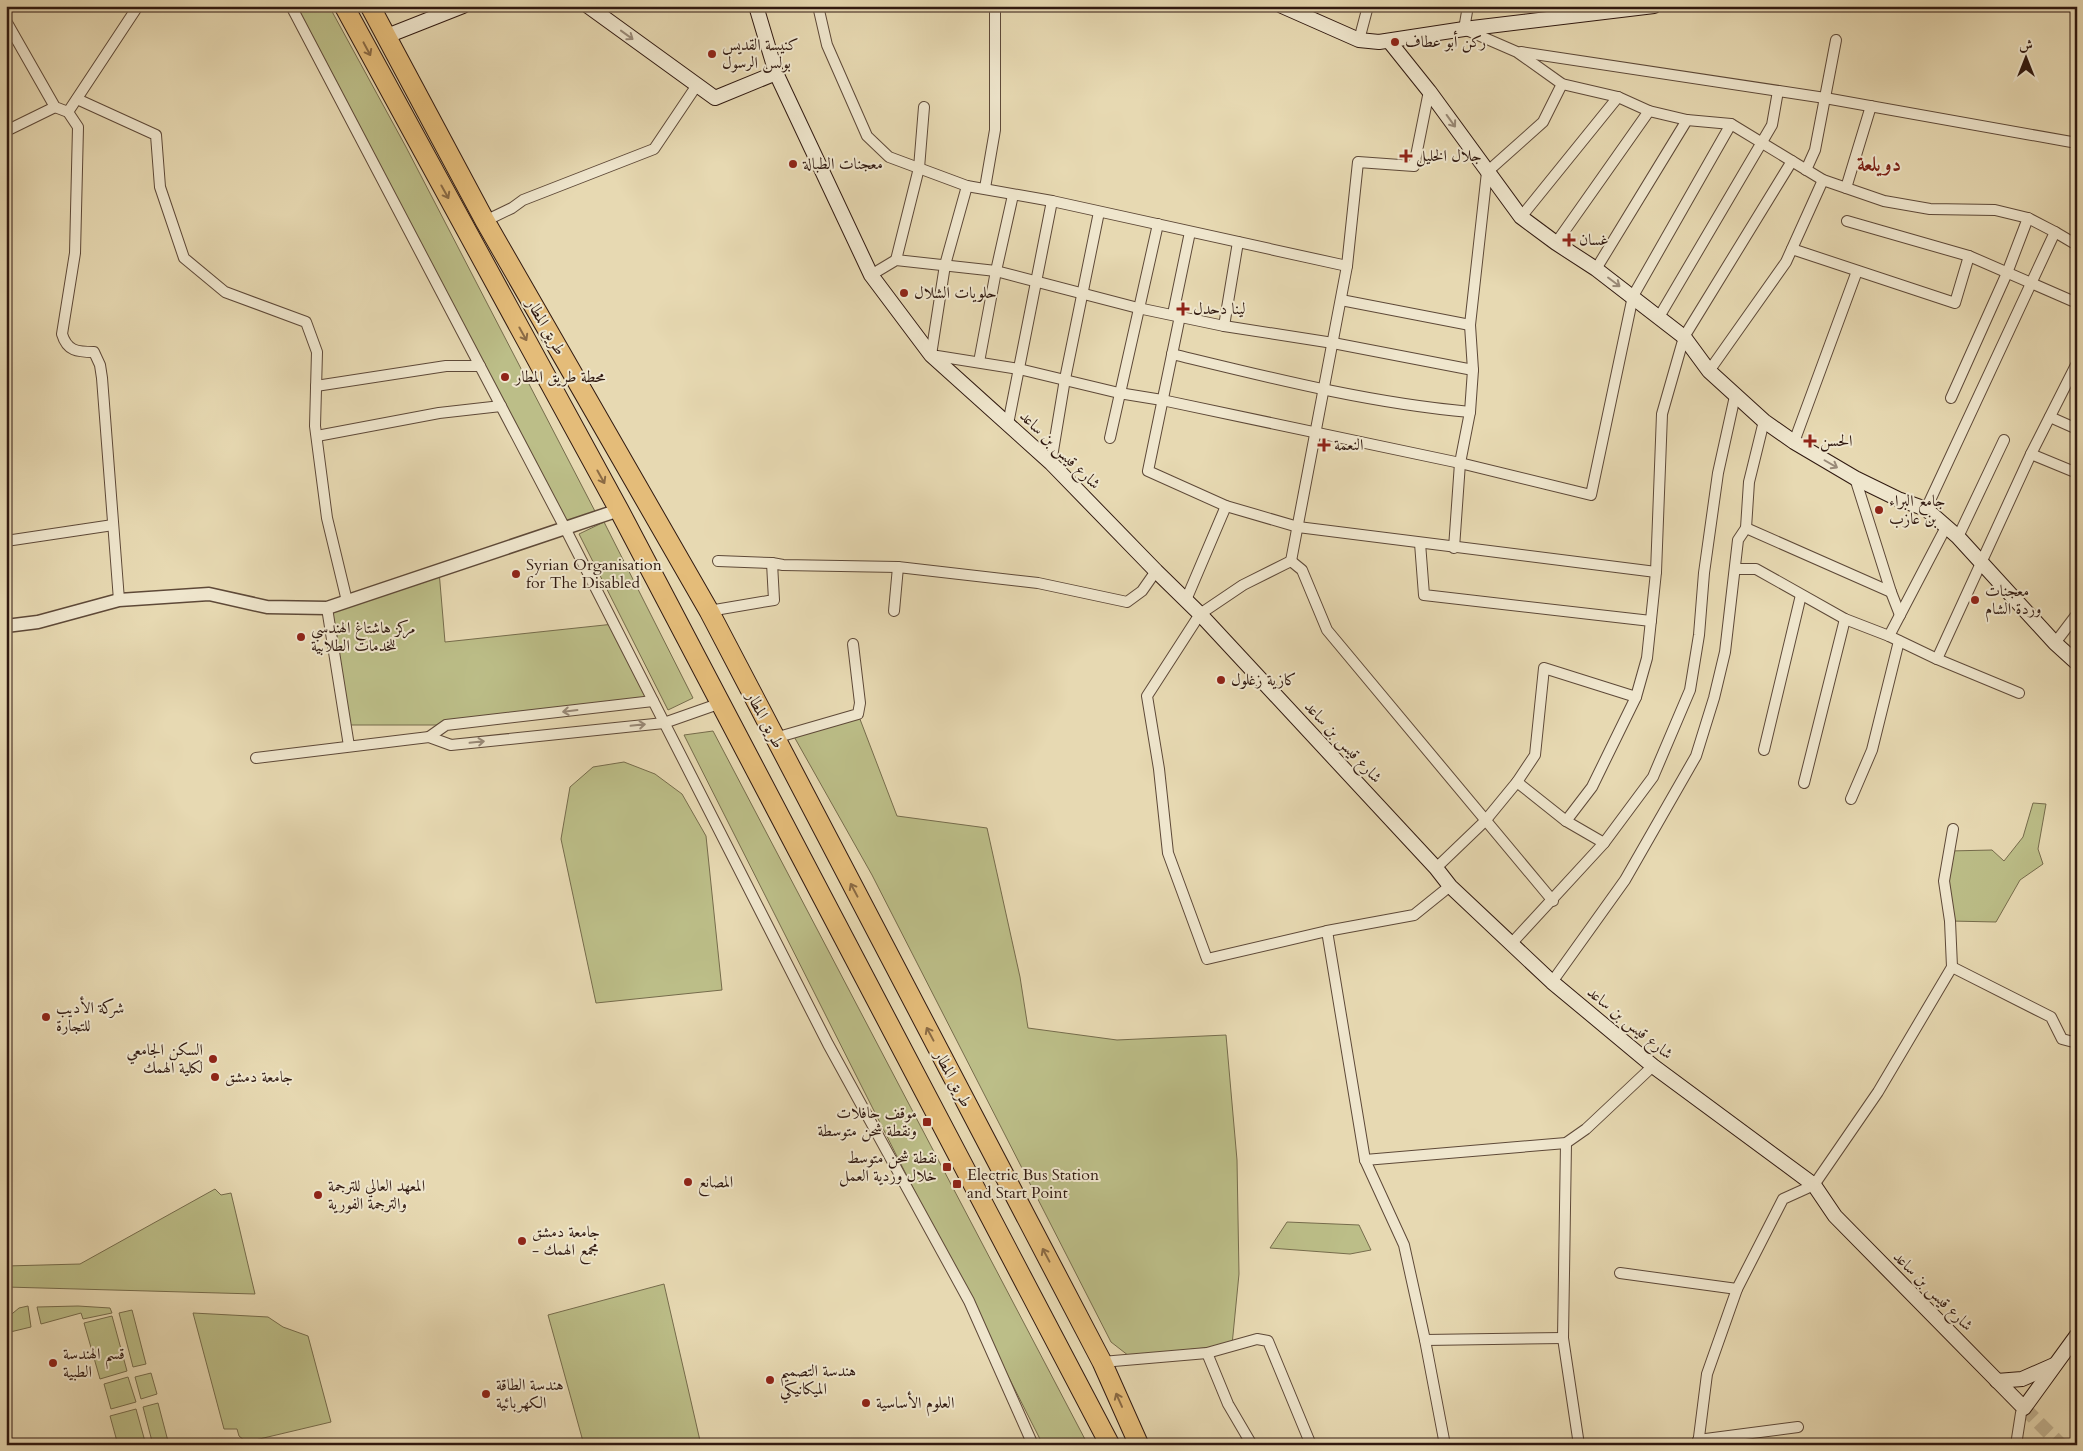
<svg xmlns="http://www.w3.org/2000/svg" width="2083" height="1451" viewBox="0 0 2083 1451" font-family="Cardo,Amiri,serif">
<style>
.green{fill:#bcbe88;stroke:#766c4c}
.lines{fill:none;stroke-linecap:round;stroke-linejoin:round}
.secondary-tunnel{stroke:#c2b392;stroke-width:14;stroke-dasharray:14 7;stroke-linecap:butt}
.minor-casing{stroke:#5e4938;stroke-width:12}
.tertiary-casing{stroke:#5e4938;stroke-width:15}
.secondary-casing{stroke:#301910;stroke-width:16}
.motorway-casing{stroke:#301910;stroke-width:21}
.minor{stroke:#efe6cd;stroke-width:10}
.tertiary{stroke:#efe6cd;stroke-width:12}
.secondary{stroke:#efe6cd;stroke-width:14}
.motorway{stroke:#e4bc79;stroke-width:19}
.oneway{stroke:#998a78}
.oneway2{stroke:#8a6a44}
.poi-dot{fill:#8f2418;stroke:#efe6cd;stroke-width:2}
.labels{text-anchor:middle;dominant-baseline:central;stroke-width:4;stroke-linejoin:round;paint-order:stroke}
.poi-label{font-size:16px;fill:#301910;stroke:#efe6cd;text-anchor:start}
.street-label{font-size:16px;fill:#301910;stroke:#efe6cd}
.district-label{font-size:21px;font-weight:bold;fill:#7a1f14;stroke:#efe6cd}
</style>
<rect width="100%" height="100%" fill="#e7d9b2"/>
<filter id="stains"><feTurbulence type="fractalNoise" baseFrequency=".004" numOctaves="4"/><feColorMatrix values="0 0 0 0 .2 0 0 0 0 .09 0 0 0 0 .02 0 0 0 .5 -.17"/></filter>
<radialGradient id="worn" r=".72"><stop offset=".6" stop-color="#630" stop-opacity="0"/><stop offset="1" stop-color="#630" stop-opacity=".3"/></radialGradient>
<g class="green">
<polygon points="291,6 329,6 406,147 598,517 565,528"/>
<polygon points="604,522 693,698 668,710 579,534"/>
<polygon points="439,571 445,642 614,624 653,701 446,725 346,725 327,608"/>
<polygon points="858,714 897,816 987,828 1020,977 1028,1028 1117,1040 1226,1035 1237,1160 1239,1274 1232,1345 1129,1356 1111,1342 872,875 792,733"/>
<polygon points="713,731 1088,1445 1043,1445 684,735"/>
<polygon points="624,762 655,774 682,794 706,836 722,990 596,1003 561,839 570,787 593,767"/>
<polygon points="2033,803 2046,804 2038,849 2043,864 2020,880 1996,922 1950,921 1944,881 1949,851 1992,850 2004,861 2023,837"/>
<polygon points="215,1189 221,1195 231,1193 255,1294 6,1287 6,1266 80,1264"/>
<polygon points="1287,1222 1359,1225 1371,1250 1350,1254 1270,1248"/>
<polygon points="664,1284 701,1445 584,1445 548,1315"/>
<polygon points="28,1306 31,1327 6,1333 7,1318 19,1308"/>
<polygon points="78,1306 110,1308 112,1313 83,1319 81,1313 41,1324 37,1307"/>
<polygon points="132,1310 146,1364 133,1367 119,1313"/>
<polygon points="193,1313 268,1317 283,1327 308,1336 331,1422 251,1441 245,1441 239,1436 237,1429 224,1429"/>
<polygon points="112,1316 127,1371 100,1379 84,1323"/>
<polygon points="151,1373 157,1394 141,1399 135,1377"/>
<polygon points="128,1377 136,1402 111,1409 104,1384"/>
<polygon points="158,1403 169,1445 153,1445 143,1407"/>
<polygon points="136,1409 146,1445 118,1445 110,1416"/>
</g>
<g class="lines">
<polyline class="secondary-tunnel" points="2024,1408 2061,1445"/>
<g class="minor-casing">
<g id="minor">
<polyline points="291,6 565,528 828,1044 969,1301 1033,1445"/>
<polyline points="818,6 827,45 867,136 889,157 967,186 1052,201 1347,266"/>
<polyline points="1468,6 1464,29 1517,52 1562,84 1618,97 1649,111 1687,120 1731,124 1823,180 1884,201 1930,209 1995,210 2028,218 2055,232 2077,245"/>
<path d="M6,21L55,107L68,112L78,127L75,253L62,334C67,351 77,352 94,352L100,365L102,378L119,600"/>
<polyline points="1359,40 1368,6"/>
<polyline points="1521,52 1825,98 2077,143"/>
<polyline points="77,99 156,135 160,187 184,258 225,292 306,322 317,352 315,426 327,518 347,601"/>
<polyline points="68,112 138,6"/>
<polyline points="6,131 55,107"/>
<polyline points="1806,170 1815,150 1836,40"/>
<polyline points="967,186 945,265 931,355 1019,369 1119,393 1162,400 1460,463 1591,495 1633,296 1731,124"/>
<polyline points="985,188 995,130 995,6"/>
<polyline points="1846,188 1871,106"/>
<polyline points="1521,217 1618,97"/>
<polyline points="485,221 512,208 523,200 654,149 697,85"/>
<polyline points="1847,221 1969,256 2077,303"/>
<polyline points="1556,243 1649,111"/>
<polyline points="1792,249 1955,303 1969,256"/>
<polyline points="896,260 919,168 924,107"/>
<polyline points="1596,269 1687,120"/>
<polyline points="871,275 896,260 996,271 1138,308 1224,326 1333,343 1473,370"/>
<polyline points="1341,300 1470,325"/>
<polyline points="1173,314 1190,232"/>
<polyline points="1180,316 1148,471 1226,506 1298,527 1656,572"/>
<polyline points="1659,317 1772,125 1778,91"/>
<polyline points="1224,326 1238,242"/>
<path d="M1172,354C1271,378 1369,403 1470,412"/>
<polyline points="979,362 996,271 1013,195"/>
<polyline points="1709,371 1786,262 1823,180"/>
<polyline points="316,386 446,366 480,366"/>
<polyline points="1951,398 2007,273 2028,218"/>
<polyline points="2050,417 2077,429"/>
<polyline points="1008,424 1052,201"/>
<polyline points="317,436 439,413 501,406"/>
<polyline points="1110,438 1158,224"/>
<polyline points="1794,442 1857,271"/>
<polyline points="2031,454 2077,473"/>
<polyline points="1051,463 1065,379 1099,212"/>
<polyline points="1855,478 1891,592 1900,615"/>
<polyline points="1926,509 2055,232"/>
<polyline points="1746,528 1891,592"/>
<polyline points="1958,537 2004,440"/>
<polyline points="6,541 113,525"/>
<polyline points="1420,543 1424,595 1651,621"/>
<polyline points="1454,548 1460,463 1470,412 1473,370 1470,325 1487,172 1543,122 1562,84"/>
<polyline points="718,561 772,563"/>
<polyline points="1291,561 1347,266 1358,162 1414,166 1429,91"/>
<polyline points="1735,569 1756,569 1845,619 1889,636 1937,659 2019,693"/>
<polyline points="1186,600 1226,506"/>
<polyline points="327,608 349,746"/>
<polyline points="709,611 774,600 772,563 783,565 898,567 1038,583 1127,602 1142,591 1156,571"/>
<polyline points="894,611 898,567"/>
<polyline points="1889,636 1946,527"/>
<polyline points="2055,643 2077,614"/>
<polyline points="1937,659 2031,454 2077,363"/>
<polyline points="429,737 446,725 653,701"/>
<polyline points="775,738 858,714 860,703 853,644"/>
<polyline points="1764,750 1801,595"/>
<polyline points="256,758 429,737 451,745 664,723 721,703"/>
<polyline points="1517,782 1566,821 1604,843"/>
<polyline points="1804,783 1845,619"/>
<polyline points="1851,799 1872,750 1899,641"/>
<polyline points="1566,821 1592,787 1636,697 1647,658 1656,572 1662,414 1684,337 1792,161"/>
<polyline points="1436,868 1485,821 1517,782 1535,755 1544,668 1636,697"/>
<polyline points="1450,886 1414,915 1327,931 1207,959 1168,853 1159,769 1147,696 1200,614 1243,585 1291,561 1302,570 1327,630 1553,901"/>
<polyline points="1327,931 1365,1160 1404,1245 1425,1340 1445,1445"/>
<polyline points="1511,944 1604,843 1653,777 1690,690 1699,635 1704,573 1718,473 1735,396"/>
<polyline points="1952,967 2051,1017 2062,1039 2077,1043"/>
<polyline points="1552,982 1625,880 1696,756 1714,698 1725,652 1738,540 1746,528 1749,482 1764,421"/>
<polyline points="1566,1143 1563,1338 1579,1445"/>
<polyline points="1365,1160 1566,1143 1586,1129 1653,1066"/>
<polyline points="1620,1273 1737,1289"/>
<polyline points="1425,1340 1563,1338"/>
<polyline points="1207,1353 1228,1404 1252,1445"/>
<polyline points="1102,1362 1207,1353 1257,1339 1268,1341 1311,1445"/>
<polyline points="1698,1440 1798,1427"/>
<polyline points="1698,1445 1707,1374 1737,1289 1783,1199 1814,1185 1878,1092 1952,967 1950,921 1944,881 1953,829"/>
<polyline points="2016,1445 2021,1413 2024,1408"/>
</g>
</g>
<g class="tertiary-casing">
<polyline id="tertiary" points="6,626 38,622 119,600 209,594 267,607 327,608 619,510"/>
</g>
<g class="secondary-casing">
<g id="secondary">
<polyline points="588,6 715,98 776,73"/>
<polyline points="756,6 776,73 871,275 931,355 1051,463 1156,571 1200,614 1436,868 1450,886 1552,982 1653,1066 1814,1185 1835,1216 2024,1408 2077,1335"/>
<polyline points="1282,6 1359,40 1379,42 1464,29 1654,6"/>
<polyline points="387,36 463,6"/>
<polyline points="1389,41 1429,91 1521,217 1556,243 1596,269 1684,337 1709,371 1764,421 1794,442 1855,478 1898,499 1926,509 1958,537 2055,643 2077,663"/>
<polyline points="1997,1381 2022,1379 2054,1365"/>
</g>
</g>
<g class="motorway-casing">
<g id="motorway">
<polyline points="344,6 619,510 1110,1445"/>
<polyline points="370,6 485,221 709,611 1102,1362 1139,1445"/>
</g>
</g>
<use href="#minor" class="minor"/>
<use href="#tertiary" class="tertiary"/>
<use href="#secondary" class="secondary"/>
<use href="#motorway" class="motorway"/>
</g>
<defs><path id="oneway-shaft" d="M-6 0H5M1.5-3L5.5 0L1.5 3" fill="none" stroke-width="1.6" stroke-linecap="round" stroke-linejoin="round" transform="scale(1.25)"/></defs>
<g class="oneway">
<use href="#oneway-shaft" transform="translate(627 35) rotate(36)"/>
<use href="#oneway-shaft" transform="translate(1451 121) rotate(54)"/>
<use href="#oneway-shaft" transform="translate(1614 282) rotate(37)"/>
<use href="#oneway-shaft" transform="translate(1831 464) rotate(30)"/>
<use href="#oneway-shaft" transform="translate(570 711) rotate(173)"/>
<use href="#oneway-shaft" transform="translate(638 725) rotate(-6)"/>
<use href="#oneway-shaft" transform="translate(477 742) rotate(-6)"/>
</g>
<g class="oneway2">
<use href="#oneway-shaft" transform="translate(367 49) rotate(62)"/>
<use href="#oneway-shaft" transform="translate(445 192) rotate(61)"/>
<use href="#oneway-shaft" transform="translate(523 334) rotate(61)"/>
<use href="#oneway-shaft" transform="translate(601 477) rotate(61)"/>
<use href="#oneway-shaft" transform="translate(854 890) rotate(-118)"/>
<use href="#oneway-shaft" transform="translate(930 1034) rotate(-118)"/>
<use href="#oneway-shaft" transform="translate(1046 1255) rotate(-118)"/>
<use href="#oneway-shaft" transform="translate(1119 1400) rotate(-114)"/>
</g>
<g class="poi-dot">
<circle cx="1395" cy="42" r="5"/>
<circle cx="712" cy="54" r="5"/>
<path d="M1403.5 148.5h5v5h5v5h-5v5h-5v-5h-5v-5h5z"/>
<circle cx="793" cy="164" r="5"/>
<path d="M1566.5 232.5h5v5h5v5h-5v5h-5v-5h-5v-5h5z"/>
<circle cx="904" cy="293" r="5"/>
<path d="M1180.5 301.5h5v5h5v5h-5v5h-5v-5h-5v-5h5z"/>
<circle cx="505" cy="377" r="5"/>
<path d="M1807.5 433.5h5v5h5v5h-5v5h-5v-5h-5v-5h5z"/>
<path d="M1321.5 437.5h5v5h5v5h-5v5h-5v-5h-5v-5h5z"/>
<circle cx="1879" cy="510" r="5"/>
<circle cx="516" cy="574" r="5"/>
<circle cx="1975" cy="600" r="5"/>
<circle cx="301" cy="637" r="5"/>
<circle cx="1221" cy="680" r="5"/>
<circle cx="46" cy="1017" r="5"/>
<circle cx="213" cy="1059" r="5"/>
<circle cx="215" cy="1077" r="5"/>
<rect x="922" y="1117" width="10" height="10" rx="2.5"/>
<rect x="942" y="1162" width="10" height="10" rx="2.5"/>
<circle cx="688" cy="1182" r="5"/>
<rect x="952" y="1179" width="10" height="10" rx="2.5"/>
<circle cx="318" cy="1195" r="5"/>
<circle cx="522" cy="1241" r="5"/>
<circle cx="53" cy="1363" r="5"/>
<circle cx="770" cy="1380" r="5"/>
<circle cx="486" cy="1394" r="5"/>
<circle cx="866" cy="1403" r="5"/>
</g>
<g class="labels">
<g class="poi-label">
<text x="1405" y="42">ركن أبو عطاف</text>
<text x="722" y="45">كنيسة القديس<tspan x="722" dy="18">بولس الرسول</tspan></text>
<text x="1416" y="156">جلال الخليل</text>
<text x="803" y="164">معجنات الطبالة</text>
<text x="1579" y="240">غسان</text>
<text x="914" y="293">حلويات الشلال</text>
<text x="1193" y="309">لينا دحدل</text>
<text x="515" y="377">محطة طريق المطار</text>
<text x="1820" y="441">الحسن</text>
<text x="1334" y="445">النعمة</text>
<text x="1889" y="501">جامع البراء<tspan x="1889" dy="18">بن عازب</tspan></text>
<text x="526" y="565">Syrian Organisation<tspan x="526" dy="18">for The Disabled</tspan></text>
<text x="1985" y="591">معجنات<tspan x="1985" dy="18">وردة الشام</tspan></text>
<text x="311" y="628">مركز هاشتاغ الهندسي<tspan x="311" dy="18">للخدمات الطلابية</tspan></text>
<text x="1231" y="680">كازية زغلول</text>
<text x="56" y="1008">شركة الأديب<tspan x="56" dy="18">للتجارة</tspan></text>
<text x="203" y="1050" text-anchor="end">السكن الجامعي<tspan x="203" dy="18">لكلية الهمك</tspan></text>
<text x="225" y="1077">جامعة دمشق</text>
<text x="917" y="1113" text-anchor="end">موقف حافلات<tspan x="917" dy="18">ونقطة شحن متوسطة</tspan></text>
<text x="937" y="1158" text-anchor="end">نقطة شحن متوسط<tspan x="937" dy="18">خلال وردية العمل</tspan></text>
<text x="967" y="1175">Electric Bus Station<tspan x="967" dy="18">and Start Point</tspan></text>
<text x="698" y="1182">المصانع</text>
<text x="328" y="1186">المعهد العالي للترجمة<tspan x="328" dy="18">والترجمة الفورية</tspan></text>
<text x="532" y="1232">جامعة دمشق<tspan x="532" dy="18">- مجمع الهمك</tspan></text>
<text x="63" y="1354">قسم الهندسة<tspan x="63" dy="18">الطبية</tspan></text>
<text x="780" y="1371">هندسة التصميم<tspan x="780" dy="18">الميكانيكي</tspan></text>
<text x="496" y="1385">هندسة الطاقة<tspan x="496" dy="18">الكهربائية</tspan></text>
<text x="876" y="1403">العلوم الأساسية</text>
</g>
<g class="street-label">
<text transform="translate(546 327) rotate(60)">طريق المطار</text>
<text transform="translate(1060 450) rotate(44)">شارع قيس بن ساعد</text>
<text transform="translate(765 720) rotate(62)">طريق المطار</text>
<text transform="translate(1343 742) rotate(47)">شارع قيس بن ساعد</text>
<text transform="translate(1630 1023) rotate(39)">شارع قيس بن ساعد</text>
<text transform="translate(953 1079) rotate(62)">طريق المطار</text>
<text transform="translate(1933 1291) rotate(45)">شارع قيس بن ساعد</text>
</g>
<g class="district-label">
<text x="1879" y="164">دويلعة</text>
</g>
</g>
<rect width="2083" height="1451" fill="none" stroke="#e7d9b2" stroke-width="25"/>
<rect x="8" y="8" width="2068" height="1436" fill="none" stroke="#301910" stroke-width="2.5"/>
<rect x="12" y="12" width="2058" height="1426" fill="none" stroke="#301910"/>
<g transform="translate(2026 58)" stroke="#efe6cd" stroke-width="4" paint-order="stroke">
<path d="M0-4L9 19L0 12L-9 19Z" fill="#301910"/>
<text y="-8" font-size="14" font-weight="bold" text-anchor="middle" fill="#301910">ش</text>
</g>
<rect width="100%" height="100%" filter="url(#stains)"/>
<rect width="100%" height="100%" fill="url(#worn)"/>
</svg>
